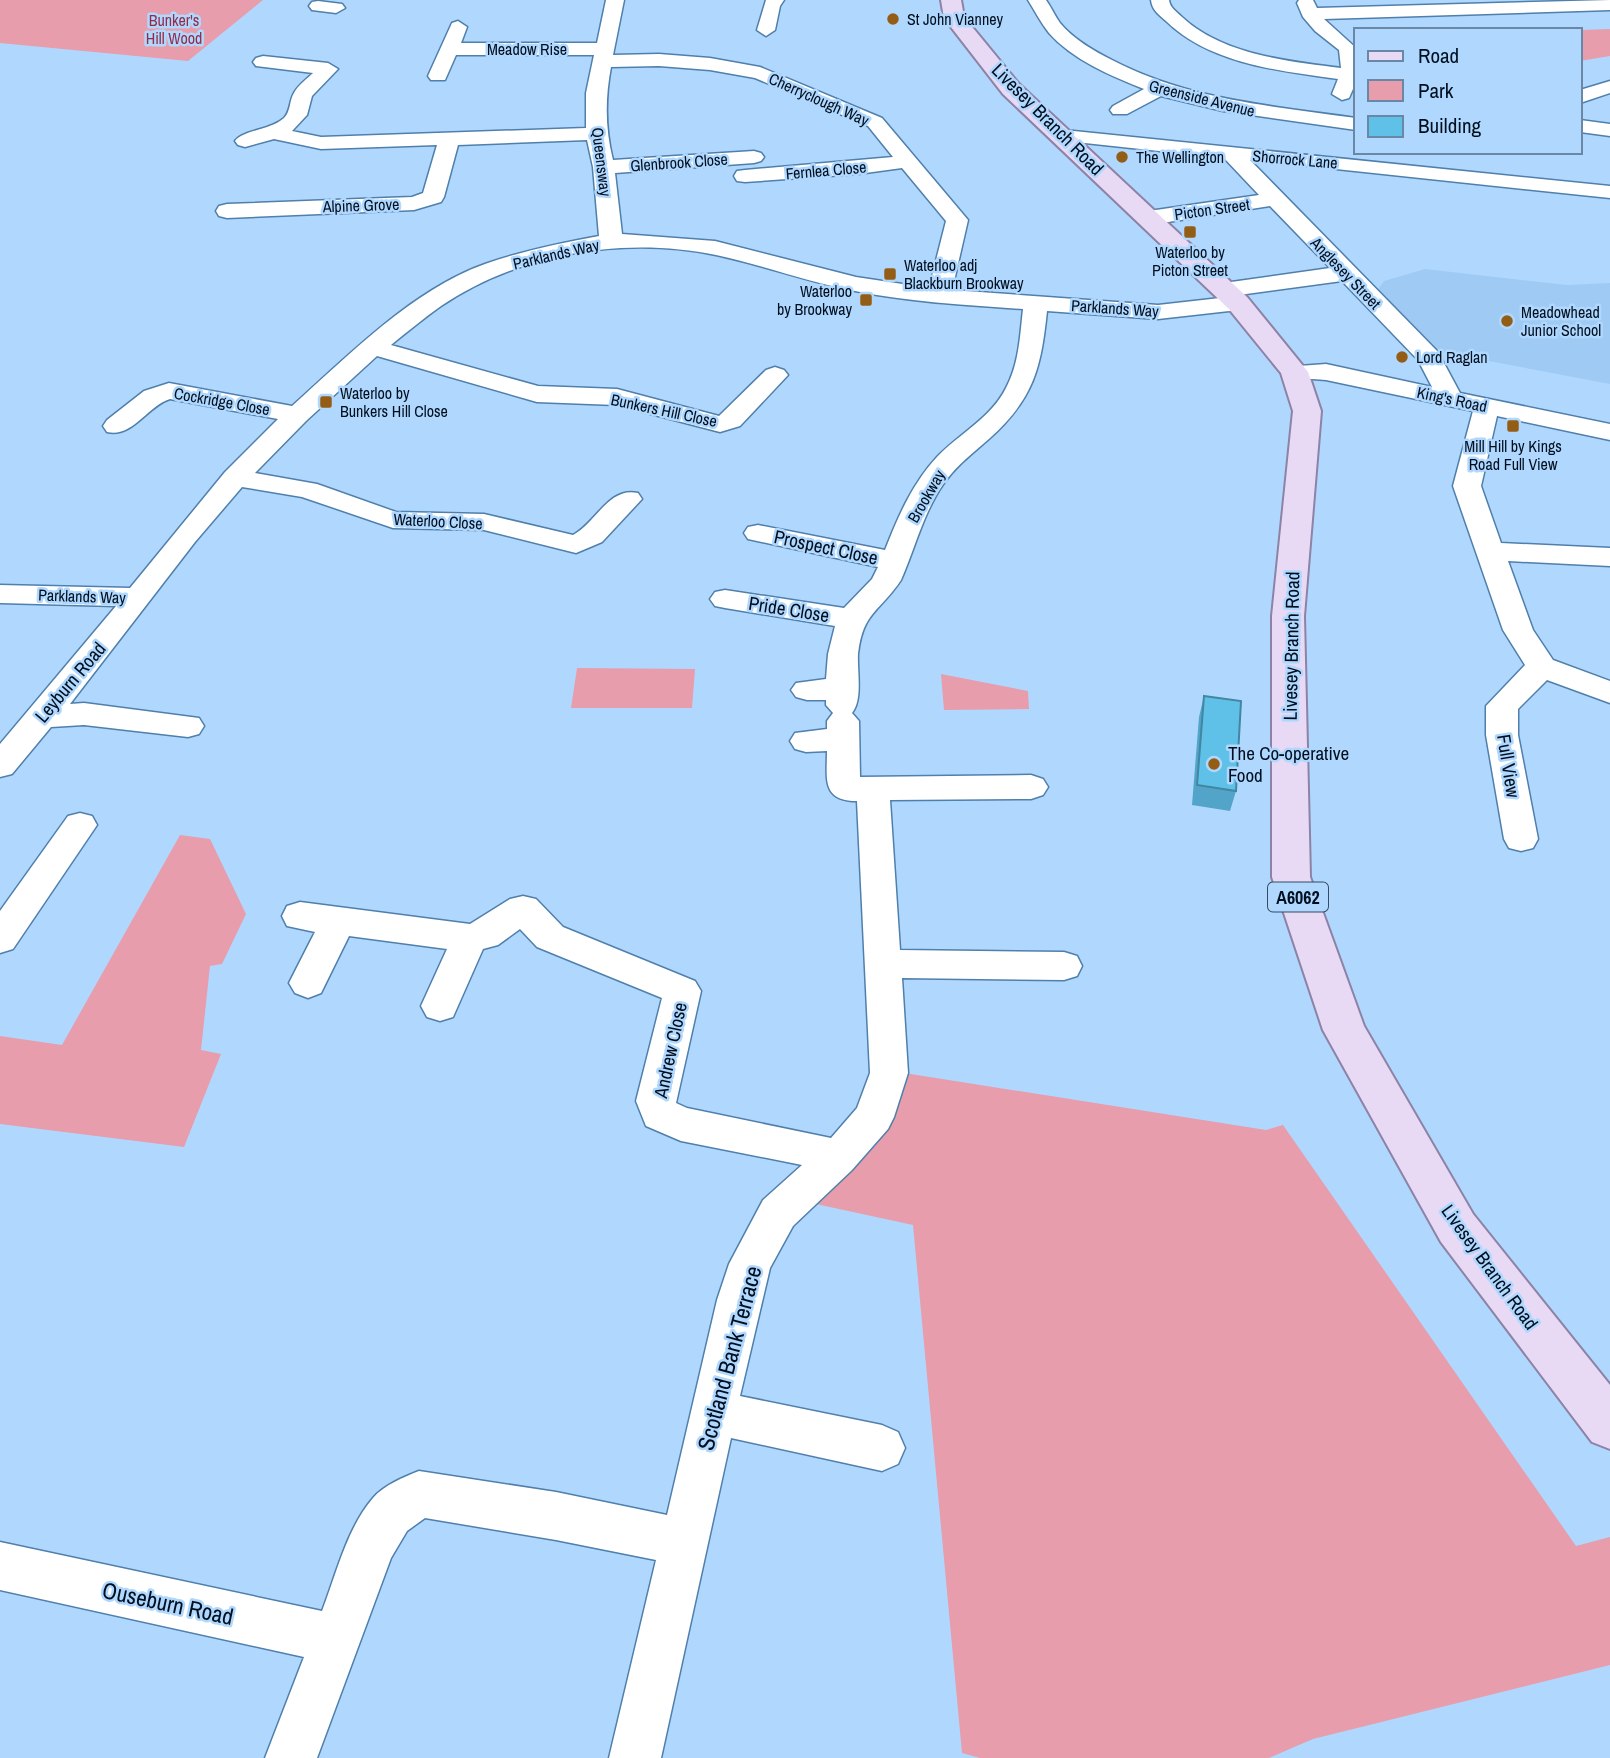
<svg xmlns="http://www.w3.org/2000/svg" width="1610" height="1758" viewBox="0 0 1610 1758" font-family="'Archivo Narrow',sans-serif">
<style>
.built{fill:#9ecaf4}
.green{fill:#e79dab}
.lines{fill:none;stroke-linecap:round;stroke-linejoin:round}
.minor-casing{stroke:#4f7fab;stroke-width:3}
.major-casing{stroke:#8c83a6;stroke-width:4}
.minor{fill:#fff;fill-rule:evenodd}
.major{fill:#e8daf5;fill-rule:evenodd}
.wall{fill:#52a5c8}
.building{fill:#5fc0e8;stroke:#4286a2;stroke-width:2}
.poi-dot{fill:#945d16;stroke:#b0d8fe;stroke-width:2.5}
.labels{text-anchor:middle;dominant-baseline:central;stroke-width:5;stroke-linejoin:round;paint-order:stroke}
.far-poi-label{font-size:16px;fill:#000f1f;stroke:#b0d8fe;text-anchor:start}
.far-park-label{font-size:16px;fill:#922c49;stroke:#b0d8fe}
.far-street-label{font-size:16px;fill:#000f1f;stroke:#b0d8fe}
.shield{fill:#b0d8fe;stroke:#354b62;stroke-width:2}
.shield-label{font-size:18px;font-weight:bold;fill:#000f1f}
.street-label{font-size:19px;fill:#000f1f;stroke:#b0d8fe}
.poi-label{font-size:19px;fill:#000f1f;stroke:#b0d8fe;text-anchor:start}
.near-street-label{font-size:23px;fill:#000f1f;stroke:#b0d8fe}
</style>
<rect width="100%" height="100%" fill="#b0d8fe"/>
<polygon class="built" points="1425,269 1567,285 1610,283 1610,384 1431,350 1376,292 1384,281"/>
<g class="green">
<polygon points="0,0 263,0 188,61 0,43"/>
<polygon points="1610,29 1610,56 1580,61 1580,30"/>
<polygon points="577,668 695,669 692,708 571,708"/>
<polygon points="941,674 1028,691 1029,709 944,710"/>
<polygon points="180,835 210,839 246,914 222,964 210,966 201,1050 221,1054 184,1147 0,1124 0,1036 62,1045"/>
<polygon points="898,1072 1266,1130 1283,1125 1576,1546 1610,1537 1610,1665 1313,1739 1269,1758 980,1758 962,1753 913,1225 802,1201"/>
</g>
<g class="lines">
<g class="minor-casing">
<g id="minor">
<path d="M606,0H624L613,55L659,54L710,58L760,67L882,118L968,220L952,290L1158,305L1238,296L1246,298L1250,303L1246,308L1238,310L1158,319L1047,311C1041,368 1034,398 990,438C974,452 957,465 944,483C924,511 915,548 901,580C880,612 863,611 858,654C857,672 863,699 852,713L859,721L860,777L1031,775L1043,779L1048,787L1043,795L1031,799L890,800L900,950L1064,952L1077,956L1082,966L1077,976L1064,980L902,978L908,1073L894,1117L888,1129L852,1170L793,1226L770,1268L740,1396L882,1425L898,1432L905,1448L898,1464L882,1471L731,1438L661,1758H609L656,1560L556,1540L425,1518L407,1531L391,1558L317,1758H265L304,1657L0,1590V1542L322,1611C336,1575 347,1528 373,1498C384,1485 404,1477 419,1471L556,1492L667,1515L717,1300L729,1264L763,1200L802,1165L681,1141L646,1126L636,1101L662,998L537,947L520,929L498,945L483,949L453,1017L440,1021L427,1017L421,1006L447,949L349,936L321,993L308,998L295,993L289,983L315,932L287,926L282,916L287,906L300,902L470,924L510,899L523,896L536,899L563,927L695,981L701,991L676,1103L687,1108L831,1138L857,1108L870,1073L857,801C821,801 827,778 827,751L806,752L795,749L790,741L795,733L827,729V721L833,713L826,705V700H807L796,697L791,690L796,683L826,679L828,654L835,626L725,608L715,606L710,599L715,592L725,590L844,608L872,579L878,567L748,539L744,533L748,527L758,525L885,550C898,517 912,484 937,457C959,434 992,417 1006,388C1019,364 1020,336 1023,309C967,305 910,302 855,291C808,282 763,265 716,255C624,236 519,253 441,306C424,318 407,332 391,345L538,386L617,389L719,416L766,370L775,367L784,370L788,375L740,426L720,432L616,405L537,402L377,356L306,421L255,473L317,484L396,512L484,514L573,535C596,523 609,486 638,493L642,499L602,542L576,553L484,530L393,528L302,497L242,487L195,542L70,704L84,703L199,718L204,726L199,734L188,737L84,725L51,727L12,774L0,777V744L116,606L0,603V585L130,588L225,472L278,419L170,399C147,406 133,438 107,432L103,426L107,420L144,391L169,383L292,406C348,356 412,290 485,264C522,251 561,243 599,236L593,167L587,140L458,145L444,197L441,202L414,210L227,218L219,216L216,211L219,206L227,204L412,197L423,193L437,145L321,149L274,139L245,147L238,145L235,141C243,130 271,130 284,118C291,111 289,101 294,93C298,85 307,79 313,73L256,66L253,62L256,58L263,56L328,63L338,69L312,96L307,115L292,131L321,137L586,128V93L594,55H456L445,80H431L428,76L452,23L458,21L467,27L461,43H597ZM659,66L710,70L755,78L868,126L893,157L745,170L737,171L734,176L737,181L745,182L858,174L902,168L946,221L929,288L856,277L715,241L622,234L615,173L754,163L761,161L764,157L761,153L754,151L613,160C605,128 605,99 611,67Z"/>
<polygon points="766,0 784,0 780,6 775,30 766,36 757,30"/>
<path d="M1028,0H1046C1051,7 1055,16 1060,23C1073,39 1094,51 1112,60C1189,100 1272,106 1356,118V130L1223,111L1161,96L1127,114H1113L1110,110L1113,106L1144,89C1111,76 1073,60 1049,33C1041,23 1035,11 1028,0Z"/>
<path d="M1151,0H1169C1170,8 1176,11 1182,17C1223,55 1288,61 1341,68L1339,50L1315,31L1303,17L1297,3L1299,0H1313L1317,8L1610,0V10L1324,19L1356,48V82L1349,98L1342,100L1332,94L1338,79C1280,71 1210,64 1166,21C1159,15 1152,10 1151,0Z"/>
<polygon points="318,1 342,4 345,8 336,13 312,10 309,6 312,2"/>
<polygon points="1610,81 1610,93 1580,103 1580,90"/>
<polygon points="1580,120 1610,124 1610,136 1580,132"/>
<polygon points="1064,130 1610,186 1610,198 1250,160 1438,352 1460,393 1610,424 1610,440 1497,416 1481,486 1501,543 1610,548 1610,566 1508,561 1533,630 1553,660 1610,681 1610,703 1547,680 1518,709 1518,735 1538,839 1533,848 1521,851 1509,848 1504,839 1486,735 1486,706 1525,665 1503,630 1453,486 1473,411 1326,380 1285,377 1281,372 1285,367 1326,364 1432,387 1418,360 1342,281 1224,297 1216,295 1212,290 1216,285 1224,283 1330,268 1270,206 1149,225 1141,223 1138,218 1141,213 1149,211 1259,195 1224,158 1057,140 1054,136 1057,132"/>
<polygon points="80,813 92,816 97,825 13,949 0,953 0,911 68,816"/>
</g>
</g>
<g class="major-casing">
<polygon id="major" points="941,0 961,0 964,17 1019,84 1247,297 1308,372 1321,411 1304,616 1310,877 1364,1026 1473,1214 1610,1385 1610,1449 1592,1442 1441,1242 1323,1030 1272,877 1272,616 1293,411 1281,373 1229,309 1003,94 944,18"/>
</g>
<use href="#minor" class="minor"/>
<use href="#major" class="major"/>
</g>
<polygon class="wall" points="1204,696 1236,791 1230,811 1192,805 1199,717"/>
<polygon class="building" points="1204,696 1241,701 1236,791 1197,785"/>
<g class="poi-dot">
<circle cx="893" cy="19" r="7"/>
<circle cx="1122" cy="157" r="7"/>
<rect x="1183" y="225" width="14" height="14" rx="3.5"/>
<rect x="883" y="267" width="14" height="14" rx="3.5"/>
<rect x="859" y="293" width="14" height="14" rx="3.5"/>
<circle cx="1507" cy="321" r="7"/>
<circle cx="1402" cy="357" r="7"/>
<rect x="319" y="395" width="14" height="14" rx="3.5"/>
<rect x="1506" y="419" width="14" height="14" rx="3.5"/>
<circle cx="1214" cy="764" r="7"/>
</g>
<g class="labels">
<g class="far-poi-label">
<text x="907" y="19">St John Vianney</text>
<text x="1136" y="157">The Wellington</text>
<text x="1190" y="252" text-anchor="middle">Waterloo by<tspan x="1190" dy="18">Picton Street</tspan></text>
<text x="904" y="265">Waterloo adj<tspan x="904" dy="18">Blackburn Brookway</tspan></text>
<text x="852" y="291" text-anchor="end">Waterloo<tspan x="852" dy="18">by Brookway</tspan></text>
<text x="1521" y="312">Meadowhead<tspan x="1521" dy="18">Junior School</tspan></text>
<text x="1416" y="357">Lord Raglan</text>
<text x="340" y="393">Waterloo by<tspan x="340" dy="18">Bunkers Hill Close</tspan></text>
<text x="1513" y="446" text-anchor="middle">Mill Hill by Kings<tspan x="1513" dy="18">Road Full View</tspan></text>
</g>
<g class="far-park-label">
<text x="174" y="20">Bunker's<tspan x="174" dy="18">Hill Wood</tspan></text>
</g>
<g class="far-street-label">
<text x="527" y="49">Meadow Rise</text>
<text transform="translate(1202 98) rotate(14)">Greenside Avenue</text>
<text transform="translate(819 99) rotate(24)">Cherryclough Way</text>
<text transform="translate(1295 159) rotate(5)">Shorrock Lane</text>
<text transform="translate(602 162) rotate(83)">Queensway</text>
<text transform="translate(679 162) rotate(-4)">Glenbrook Close</text>
<text transform="translate(826 170) rotate(-5)">Fernlea Close</text>
<text transform="translate(361 205) rotate(-2)">Alpine Grove</text>
<text transform="translate(1212 209) rotate(-8)">Picton Street</text>
<text transform="translate(556 254) rotate(-13)">Parklands Way</text>
<text transform="translate(1346 273) rotate(46)">Anglesey Street</text>
<text transform="translate(1115 308) rotate(4)">Parklands Way</text>
<text transform="translate(1452 399) rotate(12)">King's Road</text>
<text transform="translate(222 401) rotate(10)">Cockridge Close</text>
<text transform="translate(664 410) rotate(12)">Bunkers Hill Close</text>
<text transform="translate(926 496) rotate(-60)">Brookway</text>
<text transform="translate(438 521) rotate(3)">Waterloo Close</text>
<text transform="translate(82 596) rotate(2)">Parklands Way</text>
</g>
<rect class="shield" x="1268" y="882.5" width="60" height="29" rx="5"/>
<g class="shield-label">
<text x="1298" y="897">A6062</text>
</g>
<g class="street-label">
<text transform="translate(1048 119) rotate(45)">Livesey Branch Road</text>
<text transform="translate(826 547) rotate(12)">Prospect Close</text>
<text transform="translate(789 609) rotate(9)">Pride Close</text>
<text transform="translate(1291 646) rotate(-89)">Livesey Branch Road</text>
<text transform="translate(70 682) rotate(-50)">Leyburn Road</text>
<text transform="translate(1509 766) rotate(81)">Full View</text>
<text transform="translate(670 1050) rotate(-78)">Andrew Close</text>
<text transform="translate(1490 1267) rotate(54)">Livesey Branch Road</text>
</g>
<g class="poi-label">
<text x="1228" y="753">The Co-operative<tspan x="1228" dy="22">Food</tspan></text>
</g>
<g class="near-street-label">
<text transform="translate(729 1358) rotate(-75)">Scotland Bank Terrace</text>
<text transform="translate(168 1603) rotate(12)">Ouseburn Road</text>
</g>
</g>
<rect x="1354" y="28" width="228" height="126" fill="#b0d8fe" stroke="#6a88a5" stroke-width="2"/>
<rect x="1368" y="51" width="35" height="10" fill="#e8daf5" stroke="#6a88a5" stroke-width="2"/>
<text x="1418" y="63" font-size="21" fill="#000f1f">Road</text>
<rect x="1368" y="80" width="35" height="21" fill="#e79dab" stroke="#6a88a5" stroke-width="2"/>
<text x="1418" y="98" font-size="21" fill="#000f1f">Park</text>
<rect x="1368" y="116" width="35" height="21" fill="#5fc0e8" stroke="#6a88a5" stroke-width="2"/>
<text x="1418" y="133" font-size="21" fill="#000f1f">Building</text>
</svg>
